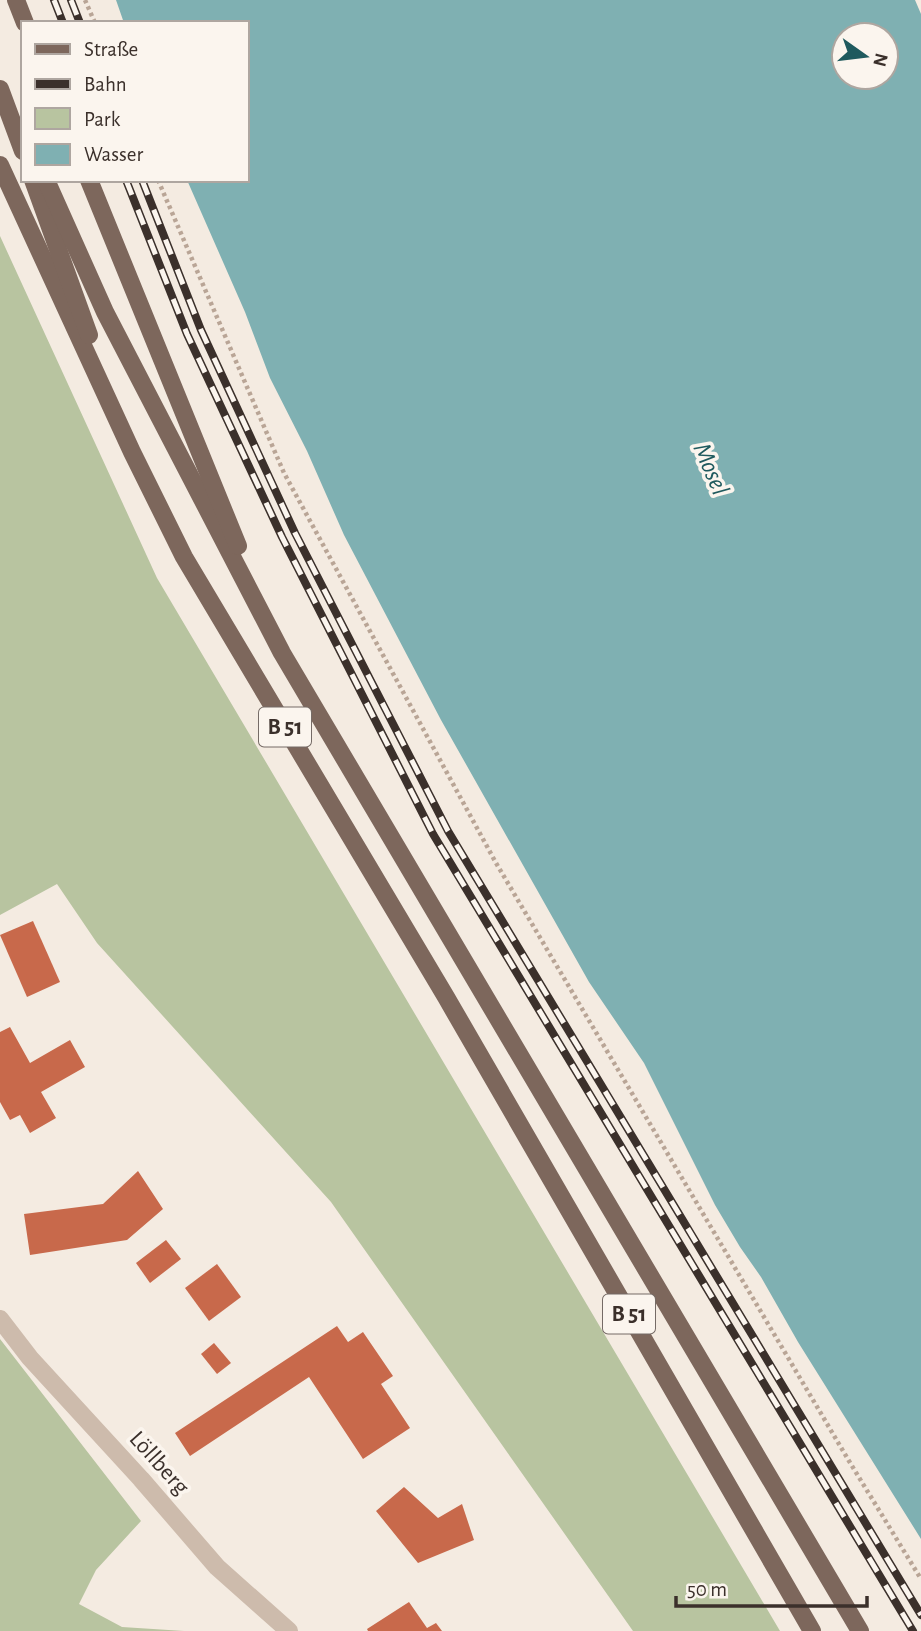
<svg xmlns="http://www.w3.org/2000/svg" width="921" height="1631" viewBox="0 0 921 1631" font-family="'Alegreya Sans',sans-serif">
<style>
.green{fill:#b8c4a0}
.water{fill:#7fb0b2;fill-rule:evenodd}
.building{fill:#c8694b}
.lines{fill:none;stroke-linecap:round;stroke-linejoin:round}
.path{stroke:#b9a596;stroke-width:4.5;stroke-dasharray:3.5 3.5;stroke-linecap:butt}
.street{stroke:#cdbbac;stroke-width:18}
.primary{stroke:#7d675c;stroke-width:18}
.rail-casing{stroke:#3b302b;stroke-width:8}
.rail{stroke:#fbf5ee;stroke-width:5;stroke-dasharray:16;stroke-linecap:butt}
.labels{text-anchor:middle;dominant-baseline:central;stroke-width:7;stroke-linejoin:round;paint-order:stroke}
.shield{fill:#fbf5ee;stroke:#756b66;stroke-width:2}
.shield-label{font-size:23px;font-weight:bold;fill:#3b302b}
.street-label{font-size:24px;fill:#3b302b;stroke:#fbf5ee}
.water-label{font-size:26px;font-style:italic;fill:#1f5a5e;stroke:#fbf5ee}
</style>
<rect width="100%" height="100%" fill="#f4ebe1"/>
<g class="green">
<polygon points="0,236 157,578 780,1631 633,1631 331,1202 97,943 57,884 0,915"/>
<polygon points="0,1339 141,1521 96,1570 79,1604 122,1627 184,1631 0,1631"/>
</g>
<path class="water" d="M116,0H915L921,14V1539L798,1342L761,1277L740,1247L715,1205L644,1063L589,982L441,720L344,535L307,451L270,378L245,312L187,180H247V23H124ZM844,35H886V77H844Z"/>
<g class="building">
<polygon points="33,921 60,982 27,997 0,935"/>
<polygon points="10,1027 30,1063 70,1040 85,1067 41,1092 56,1118 30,1133 20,1115 10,1120 0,1102 0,1032"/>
<polygon points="138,1171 163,1209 127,1240 30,1255 24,1214 103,1204"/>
<polygon points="166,1240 181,1259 150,1283 136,1263"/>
<polygon points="217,1264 241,1297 209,1321 185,1288"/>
<polygon points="337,1326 348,1342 363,1332 393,1376 381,1384 410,1428 363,1459 309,1377 190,1456 175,1433"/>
<polygon points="214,1343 231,1363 217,1374 201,1354"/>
<polygon points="404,1487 438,1518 462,1504 474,1540 418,1563 376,1511"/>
<polygon points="409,1602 427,1628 436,1623 442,1631 368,1631 367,1629"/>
</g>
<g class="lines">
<g class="path">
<polyline points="85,0 95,23"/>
<polyline points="158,180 284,473 496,863 849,1461 921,1579"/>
</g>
<polyline class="street" points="0,1319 30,1358 141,1479 217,1567 289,1631"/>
<g class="primary">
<polyline points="16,0 25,23"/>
<polyline points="0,89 23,151"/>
<polyline points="0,165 132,452 184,557 446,997 812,1631"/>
<polyline points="33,180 89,335"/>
<polyline points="46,180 105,312 282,653 860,1631"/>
<polyline points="89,180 238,546"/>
</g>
<g class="rail-casing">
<g id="rail">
<polyline points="54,0 63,23"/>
<polyline points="71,0 80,23"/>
<polyline points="126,180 187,334 282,537 433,834 913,1631"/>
<polyline points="142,180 201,330 295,533 448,831 921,1615"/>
</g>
</g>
<use href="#rail" class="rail"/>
</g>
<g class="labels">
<g class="shield">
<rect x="259" y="707.5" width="52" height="39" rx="5"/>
<rect x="603" y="1294.5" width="52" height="39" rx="5"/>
</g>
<g class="shield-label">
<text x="285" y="727">B 51</text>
<text x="629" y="1314">B 51</text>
</g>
<g class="street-label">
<text transform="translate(159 1463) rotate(48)">Löllberg</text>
</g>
<g class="water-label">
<text transform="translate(711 469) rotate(67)">Mosel</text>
</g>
</g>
<rect x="21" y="21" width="228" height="161" fill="#fbf5ee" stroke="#aea6a0" stroke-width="2"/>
<rect x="35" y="44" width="35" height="10" fill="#7d675c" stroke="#aea6a0" stroke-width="2"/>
<text x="84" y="56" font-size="21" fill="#3b302b">Straße</text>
<rect x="35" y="79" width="35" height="10" fill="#3b302b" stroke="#aea6a0" stroke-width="2"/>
<text x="84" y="91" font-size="21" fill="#3b302b">Bahn</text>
<rect x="35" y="108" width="35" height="21" fill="#b8c4a0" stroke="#aea6a0" stroke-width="2"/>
<text x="84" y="126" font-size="21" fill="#3b302b">Park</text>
<rect x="35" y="144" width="35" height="21" fill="#7fb0b2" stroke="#aea6a0" stroke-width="2"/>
<text x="84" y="161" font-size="21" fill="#3b302b">Wasser</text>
<g transform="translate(865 56) rotate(104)"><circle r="33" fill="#fbf5ee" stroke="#aea6a0" stroke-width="2"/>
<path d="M0-5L12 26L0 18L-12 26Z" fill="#1f5a5e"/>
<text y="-10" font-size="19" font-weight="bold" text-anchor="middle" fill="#3b302b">N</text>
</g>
<path d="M676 1596v10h191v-10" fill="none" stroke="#3b302b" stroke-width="3.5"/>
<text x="687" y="1596" font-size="21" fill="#3b302b" stroke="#fbf5ee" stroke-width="5" paint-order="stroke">50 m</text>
</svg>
